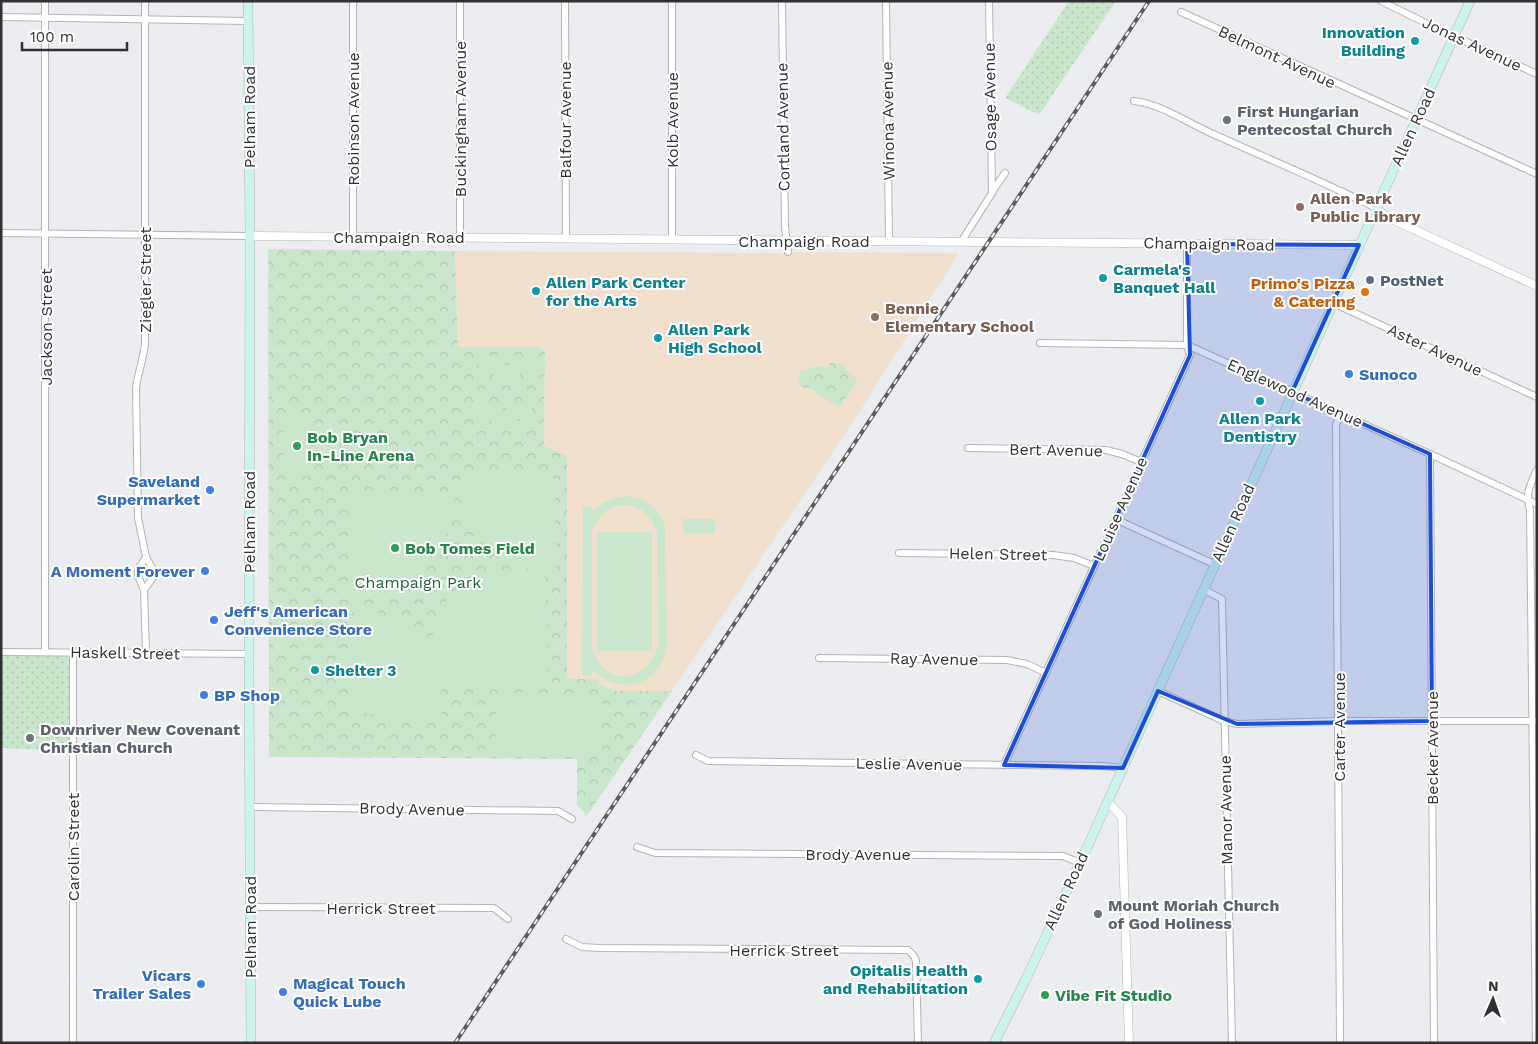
<svg xmlns="http://www.w3.org/2000/svg" width="1538" height="1044" viewBox="0 0 1538 1044" font-family="'Work Sans',sans-serif">
<style>
.education{fill:#f2e0cf}
.grass{fill:url(#grass-dots)}
.park{fill:url(#park-crowns)}
.garden{fill:#cae7ce;fill-rule:evenodd}
.lines{fill:none;stroke-linecap:round;stroke-linejoin:round}
.minor-casing{stroke:#b3b4b7;stroke-width:8}
.tertiary-casing{stroke:#b3b4b7;stroke-width:9}
.secondary-casing{stroke:#b3b4b7;stroke-width:10}
.minor{stroke:#fff;stroke-width:6}
.tertiary{stroke:#fff;stroke-width:8}
.secondary{stroke:#ccf3ed;stroke-width:9}
.rail-casing{stroke:#5a5b5c;stroke-width:4}
.rail{stroke:#fff;stroke-width:2;stroke-dasharray:5.5;stroke-linecap:butt}
.marked{fill:#1d4ed8;fill-opacity:0.2;stroke:#1d4ed8;stroke-width:4;stroke-linejoin:round}
.culture-dot{fill:#0f9aa8;stroke:#fff;stroke-width:2}
.worship-dot{fill:#6b7280;stroke:#fff;stroke-width:2}
.education-dot{fill:#8d6e63;stroke:#fff;stroke-width:2}
.service-dot{fill:#5c6f8a;stroke:#fff;stroke-width:2}
.food-dot{fill:#e8710a;stroke:#fff;stroke-width:2}
.shop-dot{fill:#3f7fe0;stroke:#fff;stroke-width:2}
.leisure-dot{fill:#2e9e5b;stroke:#fff;stroke-width:2}
.labels{text-anchor:middle;dominant-baseline:central;stroke-width:4;stroke-linejoin:round;paint-order:stroke}
.culture-label{font-size:16px;font-weight:bold;fill:#0d838f;stroke:#fff;text-anchor:start}
.street-label{font-size:16px;fill:#303132;stroke:#fff}
.worship-label{font-size:16px;font-weight:bold;fill:#5b616d;stroke:#fff;text-anchor:start}
.education-label{font-size:16px;font-weight:bold;fill:#785e54;stroke:#fff;text-anchor:start}
.service-label{font-size:16px;font-weight:bold;fill:#4e5e75;stroke:#fff;text-anchor:start}
.food-label{font-size:16px;font-weight:bold;fill:#c56008;stroke:#fff;text-anchor:end}
.shop-label{font-size:16px;font-weight:bold;fill:#366cbe;stroke:#fff;text-anchor:start}
.leisure-label{font-size:16px;font-weight:bold;fill:#27864d;stroke:#fff;text-anchor:start}
.park-label{font-size:16px;fill:#266336;stroke:#fff}
</style>
<defs>
<pattern id="grass-dots" width="8" height="8" patternUnits="userSpaceOnUse" patternTransform="scale(1.25)"><rect width="8" height="8" fill="#cae7ce"/><path d="M2 2h.1M6 6h.1" fill="none" stroke="#aec7b1" stroke-width="1.8" stroke-linecap="round"/></pattern>
<pattern id="park-crowns" width="20" height="18" patternUnits="userSpaceOnUse" patternTransform="scale(1.25)"><rect width="20" height="18" fill="#cae7ce"/><path d="M2 6a3 3 0 1 1 6 0M12 15a3 3 0 1 1 6 0" fill="none" stroke="#aec7b1"/></pattern>
</defs>
<rect width="100%" height="100%" fill="#ecedf0"/>
<polygon class="education" points="455,251 780,253 783,255 783,252 959,253 853,422 672,691 615,691 599,684 599,679 567,679 567,456 544,447 545,352 541,347 458,347"/>
<g class="grass">
<polygon points="1069,1 1116,1 1039,115 1005,98"/>
<polygon points="1,656 64,656 68,658 69,663 69,751 1,748"/>
</g>
<g class="park">
<polygon points="268,249 455,251 458,347 541,347 545,352 544,446 567,456 567,679 599,679 599,684 615,691 672,691 586,817 583,811 577,805 577,759 269,757"/>
<polygon points="829,363 844,363 845,370 858,380 839,408 808,387 806,389 799,385 800,371 817,366 829,368"/>
</g>
<g class="garden">
<rect x="478" y="355" width="12" height="25"/>
<rect x="493" y="355" width="12" height="25"/>
<rect x="509" y="355" width="11" height="25"/>
<rect x="524" y="355" width="12" height="25"/>
<rect x="477" y="406" width="11" height="25"/>
<rect x="491" y="406" width="12" height="25"/>
<polygon points="506,406 517,406 517,431 505,431"/>
<rect x="520" y="406" width="12" height="25"/>
<path d="M288,417C296,417 307,414 311,421V471C307,479 292,477 284,474L283,422L285,418Z"/>
<path d="M460,475L551,476L555,480L556,572C540,570 524,569 510,564C489,556 466,528 462,506C460,496 461,485 460,475Z"/>
<path d="M355,490L455,493C454,538 429,579 383,591C372,594 360,594 348,594L351,494Z"/>
<path d="M626,496C646,498 657,507 665,525L667,642C665,683 622,699 593,670L592,676H582L583,506H591L592,512C602,502 612,498 626,496ZM619,505C640,504 650,514 657,533L658,646C647,684 603,687 592,648V532C596,518 605,510 619,505Z"/>
<polygon points="683,519 715,519 715,534 684,534"/>
<rect x="597" y="532" width="55" height="119"/>
<path d="M516,569L532,572L546,578L547,681L544,686L440,684L442,708L441,721L351,712L347,708L354,610C389,611 409,625 432,649C433,640 433,630 436,621C448,585 481,570 516,569Z"/>
<polygon points="497,692 603,695 601,754 495,751"/>
</g>
<g class="lines">
<g class="minor-casing">
<g id="minor">
<polyline points="45,1 45,652"/>
<polyline points="353,1 353,237"/>
<polyline points="460,1 460,238"/>
<polyline points="565,1 566,239"/>
<polyline points="672,1 672,239"/>
<polyline points="782,1 785,227 788,252"/>
<polyline points="886,1 889,241"/>
<polyline points="1381,1 1438,29 1537,74"/>
<polyline points="1181,12 1537,174"/>
<polyline points="1,17 248,21"/>
<path d="M1134,101C1161,104 1186,122 1211,133C1266,158 1322,181 1376,208"/>
<polyline points="992,192 1005,173"/>
<polyline points="1,233 250,236"/>
<polyline points="961,242 992,193 989,1"/>
<polyline points="1333,303 1537,397"/>
<polyline points="1040,343 1187,345 1430,454 1537,504"/>
<polyline points="1340,413 1336,425 1340,1043"/>
<polyline points="968,448 1106,450 1122,454 1141,462"/>
<polyline points="1430,454 1434,1043"/>
<polyline points="1115,519 1214,564"/>
<polyline points="899,553 1053,555 1074,558 1094,566"/>
<polyline points="1203,589 1222,599 1232,1043"/>
<path d="M144,590L152,579L153,573L152,568L146,557L138,518L136,388C138,372 144,358 145,342V1"/>
<polyline points="1,652 249,654"/>
<polyline points="73,652 73,1043"/>
<polyline points="146,652 144,590 138,576 138,572 139,568 146,557"/>
<polyline points="819,658 1007,660 1027,664 1046,673"/>
<polyline points="1158,691 1224,721 1237,724 1339,721 1537,721"/>
<polyline points="696,755 708,761 1103,766 1123,768"/>
<polyline points="1004,765 1190,355 1187,345 1187,244"/>
<polyline points="249,807 558,811 572,819"/>
<polyline points="637,847 655,853 1063,856 1080,863"/>
<polyline points="249,907 494,908 508,919"/>
<polyline points="566,939 582,947 600,948 908,950 914,956 916,961 918,1043"/>
<path d="M1536,1043L1530,510C1525,493 1530,485 1537,470"/>
</g>
</g>
<g class="tertiary-casing">
<g id="tertiary">
<polyline points="1376,208 1387,217 1537,286"/>
<polyline points="250,236 1359,245"/>
<polyline points="1108,802 1122,817 1129,1043"/>
</g>
</g>
<g class="secondary-casing">
<g id="secondary">
<polyline points="248,1 250,236 249,671 251,1043"/>
<polyline points="994,1043 1025,981 1080,863 1470,1"/>
</g>
</g>
<use href="#minor" class="minor"/>
<use href="#tertiary" class="tertiary"/>
<use href="#secondary" class="secondary"/>
<g class="rail-casing">
<polyline id="rail" points="455,1043 1149,1"/>
</g>
<use href="#rail" class="rail"/>
</g>
<path class="marked" d="M1187,244L1359,245L1292,392L1430,454L1432,721L1237,724L1158,691L1123,768L1004,765L1190,355Z"/>
<g class="culture-dot">
<circle cx="1415" cy="41" r="5"/>
<circle cx="1103" cy="278" r="5"/>
<circle cx="536" cy="291" r="5"/>
<circle cx="658" cy="338" r="5"/>
<circle cx="1260" cy="401" r="5"/>
<circle cx="315" cy="670" r="5"/>
<circle cx="978" cy="979" r="5"/>
</g>
<g class="worship-dot">
<circle cx="1227" cy="120" r="5"/>
<circle cx="30" cy="738" r="5"/>
<circle cx="1098" cy="914" r="5"/>
</g>
<g class="education-dot">
<circle cx="1300" cy="207" r="5"/>
<circle cx="875" cy="317" r="5"/>
</g>
<circle class="service-dot" cx="1370" cy="280" r="5"/>
<circle class="food-dot" cx="1365" cy="292" r="5"/>
<g class="shop-dot">
<circle cx="1349" cy="374" r="5"/>
<circle cx="210" cy="490" r="5"/>
<circle cx="205" cy="571" r="5"/>
<circle cx="214" cy="620" r="5"/>
<circle cx="204" cy="695" r="5"/>
<circle cx="201" cy="984" r="5"/>
<circle cx="283" cy="992" r="5"/>
</g>
<g class="leisure-dot">
<circle cx="297" cy="446" r="5"/>
<circle cx="395" cy="548" r="5"/>
<circle cx="1045" cy="995" r="5"/>
</g>
<g class="labels">
<g class="culture-label">
<text x="1405" y="32" text-anchor="end">Innovation<tspan x="1405" dy="18">Building</tspan></text>
<text x="1113" y="269">Carmela's<tspan x="1113" dy="18">Banquet Hall</tspan></text>
<text x="546" y="282">Allen Park Center<tspan x="546" dy="18">for the Arts</tspan></text>
<text x="668" y="329">Allen Park<tspan x="668" dy="18">High School</tspan></text>
<text x="1260" y="418" text-anchor="middle">Allen Park<tspan x="1260" dy="18">Dentistry</tspan></text>
<text x="325" y="670">Shelter 3</text>
<text x="968" y="970" text-anchor="end">Opitalis Health<tspan x="968" dy="18">and Rehabilitation</tspan></text>
</g>
<g class="street-label">
<text transform="translate(1472 44) rotate(25)">Jonas Avenue</text>
<text transform="translate(1277 57) rotate(25)">Belmont Avenue</text>
<text transform="translate(990 97) rotate(-91)">Osage Avenue</text>
<text transform="translate(249 117) rotate(-90)">Pelham Road</text>
<text transform="translate(353 119) rotate(-90)">Robinson Avenue</text>
<text transform="translate(460 119) rotate(-90)">Buckingham Avenue</text>
<text transform="translate(565 120) rotate(-90)">Balfour Avenue</text>
<text transform="translate(672 120) rotate(-90)">Kolb Avenue</text>
<text transform="translate(888 121) rotate(-91)">Winona Avenue</text>
<text transform="translate(783 127) rotate(-91)">Cortland Avenue</text>
<text transform="translate(1413 127) rotate(-65)">Allen Road</text>
<text x="399" y="237">Champaign Road</text>
<text x="804" y="241">Champaign Road</text>
<text transform="translate(1209 244) rotate(1)">Champaign Road</text>
<text transform="translate(145 280) rotate(-90)">Ziegler Street</text>
<text transform="translate(46 327) rotate(-90)">Jackson Street</text>
<text transform="translate(1435 350) rotate(25)">Aster Avenue</text>
<text transform="translate(1295 393) rotate(24)">Englewood Avenue</text>
<text transform="translate(1056 450) rotate(1)">Bert Avenue</text>
<text transform="translate(1120 509) rotate(-66)">Louise Avenue</text>
<text transform="translate(249 522) rotate(-90)">Pelham Road</text>
<text transform="translate(1233 523) rotate(-66)">Allen Road</text>
<text transform="translate(998 554) rotate(1)">Helen Street</text>
<text transform="translate(125 653) rotate(1)">Haskell Street</text>
<text transform="translate(934 659) rotate(1)">Ray Avenue</text>
<text transform="translate(1339 727) rotate(-90)">Carter Avenue</text>
<text transform="translate(1432 748) rotate(-90)">Becker Avenue</text>
<text transform="translate(909 764) rotate(1)">Leslie Avenue</text>
<text transform="translate(412 809) rotate(1)">Brody Avenue</text>
<text transform="translate(1226 810) rotate(-91)">Manor Avenue</text>
<text transform="translate(73 847) rotate(-90)">Carolin Street</text>
<text x="858" y="854">Brody Avenue</text>
<text transform="translate(1066 891) rotate(-65)">Allen Road</text>
<text x="381" y="908">Herrick Street</text>
<text transform="translate(250 927) rotate(-90)">Pelham Road</text>
<text x="784" y="950">Herrick Street</text>
</g>
<g class="worship-label">
<text x="1237" y="111">First Hungarian<tspan x="1237" dy="18">Pentecostal Church</tspan></text>
<text x="40" y="729">Downriver New Covenant<tspan x="40" dy="18">Christian Church</tspan></text>
<text x="1108" y="905">Mount Moriah Church<tspan x="1108" dy="18">of God Holiness</tspan></text>
</g>
<g class="education-label">
<text x="1310" y="198">Allen Park<tspan x="1310" dy="18">Public Library</tspan></text>
<text x="885" y="308">Bennie<tspan x="885" dy="18">Elementary School</tspan></text>
</g>
<g class="service-label">
<text x="1380" y="280">PostNet</text>
</g>
<g class="food-label">
<text x="1355" y="283">Primo's Pizza<tspan x="1355" dy="18">&amp; Catering</tspan></text>
</g>
<g class="shop-label">
<text x="1359" y="374">Sunoco</text>
<text x="200" y="481" text-anchor="end">Saveland<tspan x="200" dy="18">Supermarket</tspan></text>
<text x="195" y="571" text-anchor="end">A Moment Forever</text>
<text x="224" y="611">Jeff's American<tspan x="224" dy="18">Convenience Store</tspan></text>
<text x="214" y="695">BP Shop</text>
<text x="191" y="975" text-anchor="end">Vicars<tspan x="191" dy="18">Trailer Sales</tspan></text>
<text x="293" y="983">Magical Touch<tspan x="293" dy="18">Quick Lube</tspan></text>
</g>
<g class="leisure-label">
<text x="307" y="437">Bob Bryan<tspan x="307" dy="18">In-Line Arena</tspan></text>
<text x="405" y="548">Bob Tomes Field</text>
<text x="1055" y="995">Vibe Fit Studio</text>
</g>
<g class="park-label">
<text x="418" y="582">Champaign Park</text>
</g>
</g>
<rect width="1538" height="1044" fill="none" stroke="#303132" stroke-width="5"/>
<g transform="translate(1493 999) rotate(2)" stroke="#ffffff" stroke-width="4" paint-order="stroke">
<path d="M0-4L9 19L0 12L-9 19Z" fill="#303132"/>
<text y="-8" font-size="14" font-weight="bold" text-anchor="middle" fill="#303132">N</text>
</g>
<path d="M22 42v8h105v-8" fill="none" stroke="#303132" stroke-width="2.5"/>
<text x="30" y="42" font-size="15" fill="#303132" stroke="#ffffff" stroke-width="4" paint-order="stroke">100 m</text>
</svg>
